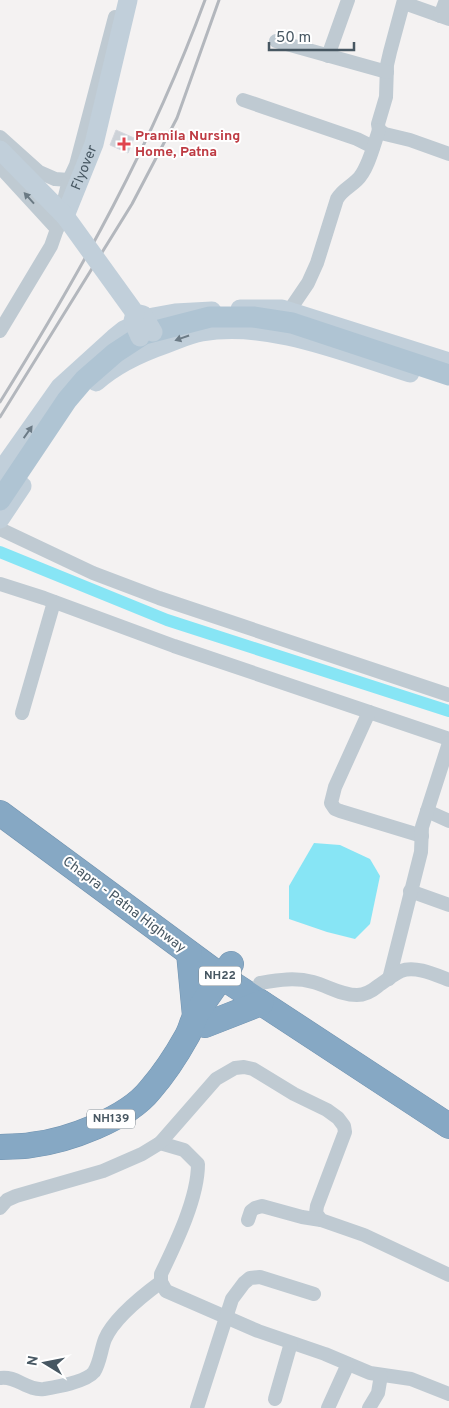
<svg xmlns="http://www.w3.org/2000/svg" width="449" height="1408" viewBox="0 0 449 1408" font-family="Overpass,sans-serif">
<style>
.water{fill:#87e5f5}
.lines{fill:none;stroke-linecap:round;stroke-linejoin:round}
.canal{stroke:#87e5f5;stroke-width:12}
.building{fill:#cdd2d8;stroke:#d5d8de}
.highway-casing{stroke:#7193b0;stroke-width:26}
.street{stroke:#bfcad2;stroke-width:14}
.secondary{stroke:#c1cfda;stroke-width:19}
.primary{stroke:#afc4d3;stroke-width:21}
.highway{stroke:#86a8c4;stroke-width:25}
.rail{stroke:#b3b7bd;stroke-width:3}
.secondary-bridge{stroke:#c1cfda;stroke-width:19}
.oneway{fill:#6b7a84}
.oneway2{fill:#6c7b86}
.health-dot{fill:#e0444e;stroke:#fff;stroke-width:2}
.labels{text-anchor:middle;dominant-baseline:central;stroke-width:4;stroke-linejoin:round;paint-order:stroke}
.shield{fill:#fff;stroke:#7e8991;stroke-width:1}
.shield-label{font-size:12px;font-weight:bold;fill:#475762}
.health-label{font-size:14px;font-weight:bold;fill:#be3a42;stroke:#fff;text-anchor:start}
.street-label{font-size:14px;fill:#475762;stroke:#fff}
</style>
<rect width="100%" height="100%" fill="#f4f2f2"/>
<polygon class="water" points="314,843 340,845 370,859 380,876 370,924 355,939 327,932 289,919 289,886"/>
<g class="lines">
<polyline class="canal" points="0,552 167,620 449,711"/>
</g>
<polygon class="building" points="116,130 134,138 128,153 110,145"/>
<g class="lines">
<g class="highway-casing">
<g id="highway">
<polyline points="0,813 222,977 449,1126"/>
<polyline points="189,953 195,1016"/>
<polyline points="205,1025 261,1003"/>
<path d="M0,1147C10,1146 21,1147 31,1145C67,1141 127,1119 150,1090C164,1074 177,1054 187,1036C191,1029 192,1021 196,1015C206,997 219,981 231,964"/>
</g>
</g>
<g class="street">
<polyline points="404,0 390,52 387,65 386,97 378,124 379,130 385,134 410,140 449,154"/>
<polyline points="404,3 449,19"/>
<polyline points="440,16 446,0"/>
<polyline points="276,41 387,72"/>
<polyline points="328,56 348,0"/>
<polyline points="243,100 357,139 373,147"/>
<polyline points="0,137 39,172 55,179 69,180"/>
<polyline points="0,167 57,229"/>
<path d="M289,311L308,283L317,263L337,199C342,190 350,187 357,180C368,170 374,144 379,130"/>
<polyline points="0,331 51,246 57,229 69,180 76,165 115,17"/>
<polyline points="0,529 93,573 159,598 449,695"/>
<polyline points="0,584 44,598 174,646 449,739"/>
<polyline points="369,712 335,787 331,803 335,809 340,811 422,836"/>
<polyline points="22,713 54,602"/>
<polyline points="427,811 449,821"/>
<polyline points="410,891 449,905"/>
<polyline points="389,979 421,852 422,827 449,743"/>
<path d="M260,983C278,980 295,977 313,982C328,986 341,995 357,995C365,995 372,991 378,986C385,981 393,975 401,971C415,965 436,975 449,980"/>
<path d="M160,1143L184,1150L198,1164C198,1198 176,1243 161,1274V1282L166,1291L258,1331L325,1354L370,1373L411,1379L449,1394"/>
<polyline points="0,1208 7,1200 16,1196 103,1171 142,1154 160,1143 216,1079 235,1068 244,1067 253,1069 294,1094 327,1110 338,1118 344,1126 345,1132 317,1206 316,1213 321,1220 364,1235 449,1275"/>
<polyline points="248,1220 251,1211 255,1208 262,1206 302,1217 321,1220"/>
<path d="M0,1378C16,1375 27,1391 44,1389C56,1387 86,1382 94,1372C100,1363 101,1349 105,1339C114,1318 142,1296 161,1282"/>
<polyline points="275,1399 291,1343"/>
<polyline points="197,1408 232,1299 244,1283 250,1278 260,1277 314,1294"/>
<polyline points="328,1408 348,1364"/>
<polyline points="369,1408 378,1393 381,1375"/>
</g>
<g class="secondary">
<path id="s1" d="M65,216L94,144L128,0"/>
<polyline points="240,309 282,309 449,362"/>
<path d="M96,382C116,364 140,353 166,344C177,340 190,334 202,332C268,320 346,353 410,373"/>
<polyline points="0,472 60,387 114,338 124,330 153,317 175,313 212,311"/>
<polyline points="0,519 22,486"/>
</g>
<polyline class="primary" points="0,500 67,400 84,380 115,353 144,334 210,317 253,317 292,323 449,375"/>
<use href="#highway" class="highway"/>
<g class="rail">
<path d="M0,402C81,272 152,144 205,0"/>
<polyline points="0,417 132,204 177,118 219,0"/>
</g>
<g class="secondary-bridge">
<polyline points="0,150 65,216 135,313 143,315 153,332"/>
<polyline points="135,313 133,321 140,337"/>
</g>
</g>
<defs><path id="oneway-solid" d="M-6-.8H1V-3.2L6.5 0L1 3.2V.8H-6Z" transform="scale(1.25)"/></defs>
<use class="oneway" href="#oneway-solid" transform="translate(29 198) rotate(-132)"/>
<g class="oneway2">
<use href="#oneway-solid" transform="translate(182 338) rotate(161)"/>
<use href="#oneway-solid" transform="translate(28 432) rotate(-55)"/>
</g>
<path class="health-dot" d="M121.5 136.5h5v5h5v5h-5v5h-5v-5h-5v-5h5z"/>
<g class="labels">
<g class="shield">
<rect x="199" y="966.5" width="42" height="19" rx="4"/>
<rect x="87" y="1109.5" width="48" height="19" rx="4"/>
</g>
<g class="shield-label">
<text x="220" y="976">NH22</text>
<text x="111" y="1119">NH139</text>
</g>
<g class="health-label">
<text x="135" y="136">Pramila Nursing<tspan x="135" dy="16">Home, Patna</tspan></text>
</g>
<g class="street-label">
<text stroke="none"><textPath href="#s1" startOffset="52">Flyover</textPath></text>
<text transform="translate(124 905) rotate(37)">Chapra - Patna Highway</text>
</g>
</g>
<g transform="translate(45 1363) rotate(280)" stroke="#ffffff" stroke-width="4" paint-order="stroke">
<path d="M0-4L9 19L0 12L-9 19Z" fill="#475762"/>
<text y="-8" font-size="14" font-weight="bold" text-anchor="middle" fill="#475762">N</text>
</g>
<path d="M269 42v8h85v-8" fill="none" stroke="#475762" stroke-width="2.5"/>
<text x="276" y="42" font-size="15" fill="#475762" stroke="#ffffff" stroke-width="4" paint-order="stroke">50 m</text>
</svg>
